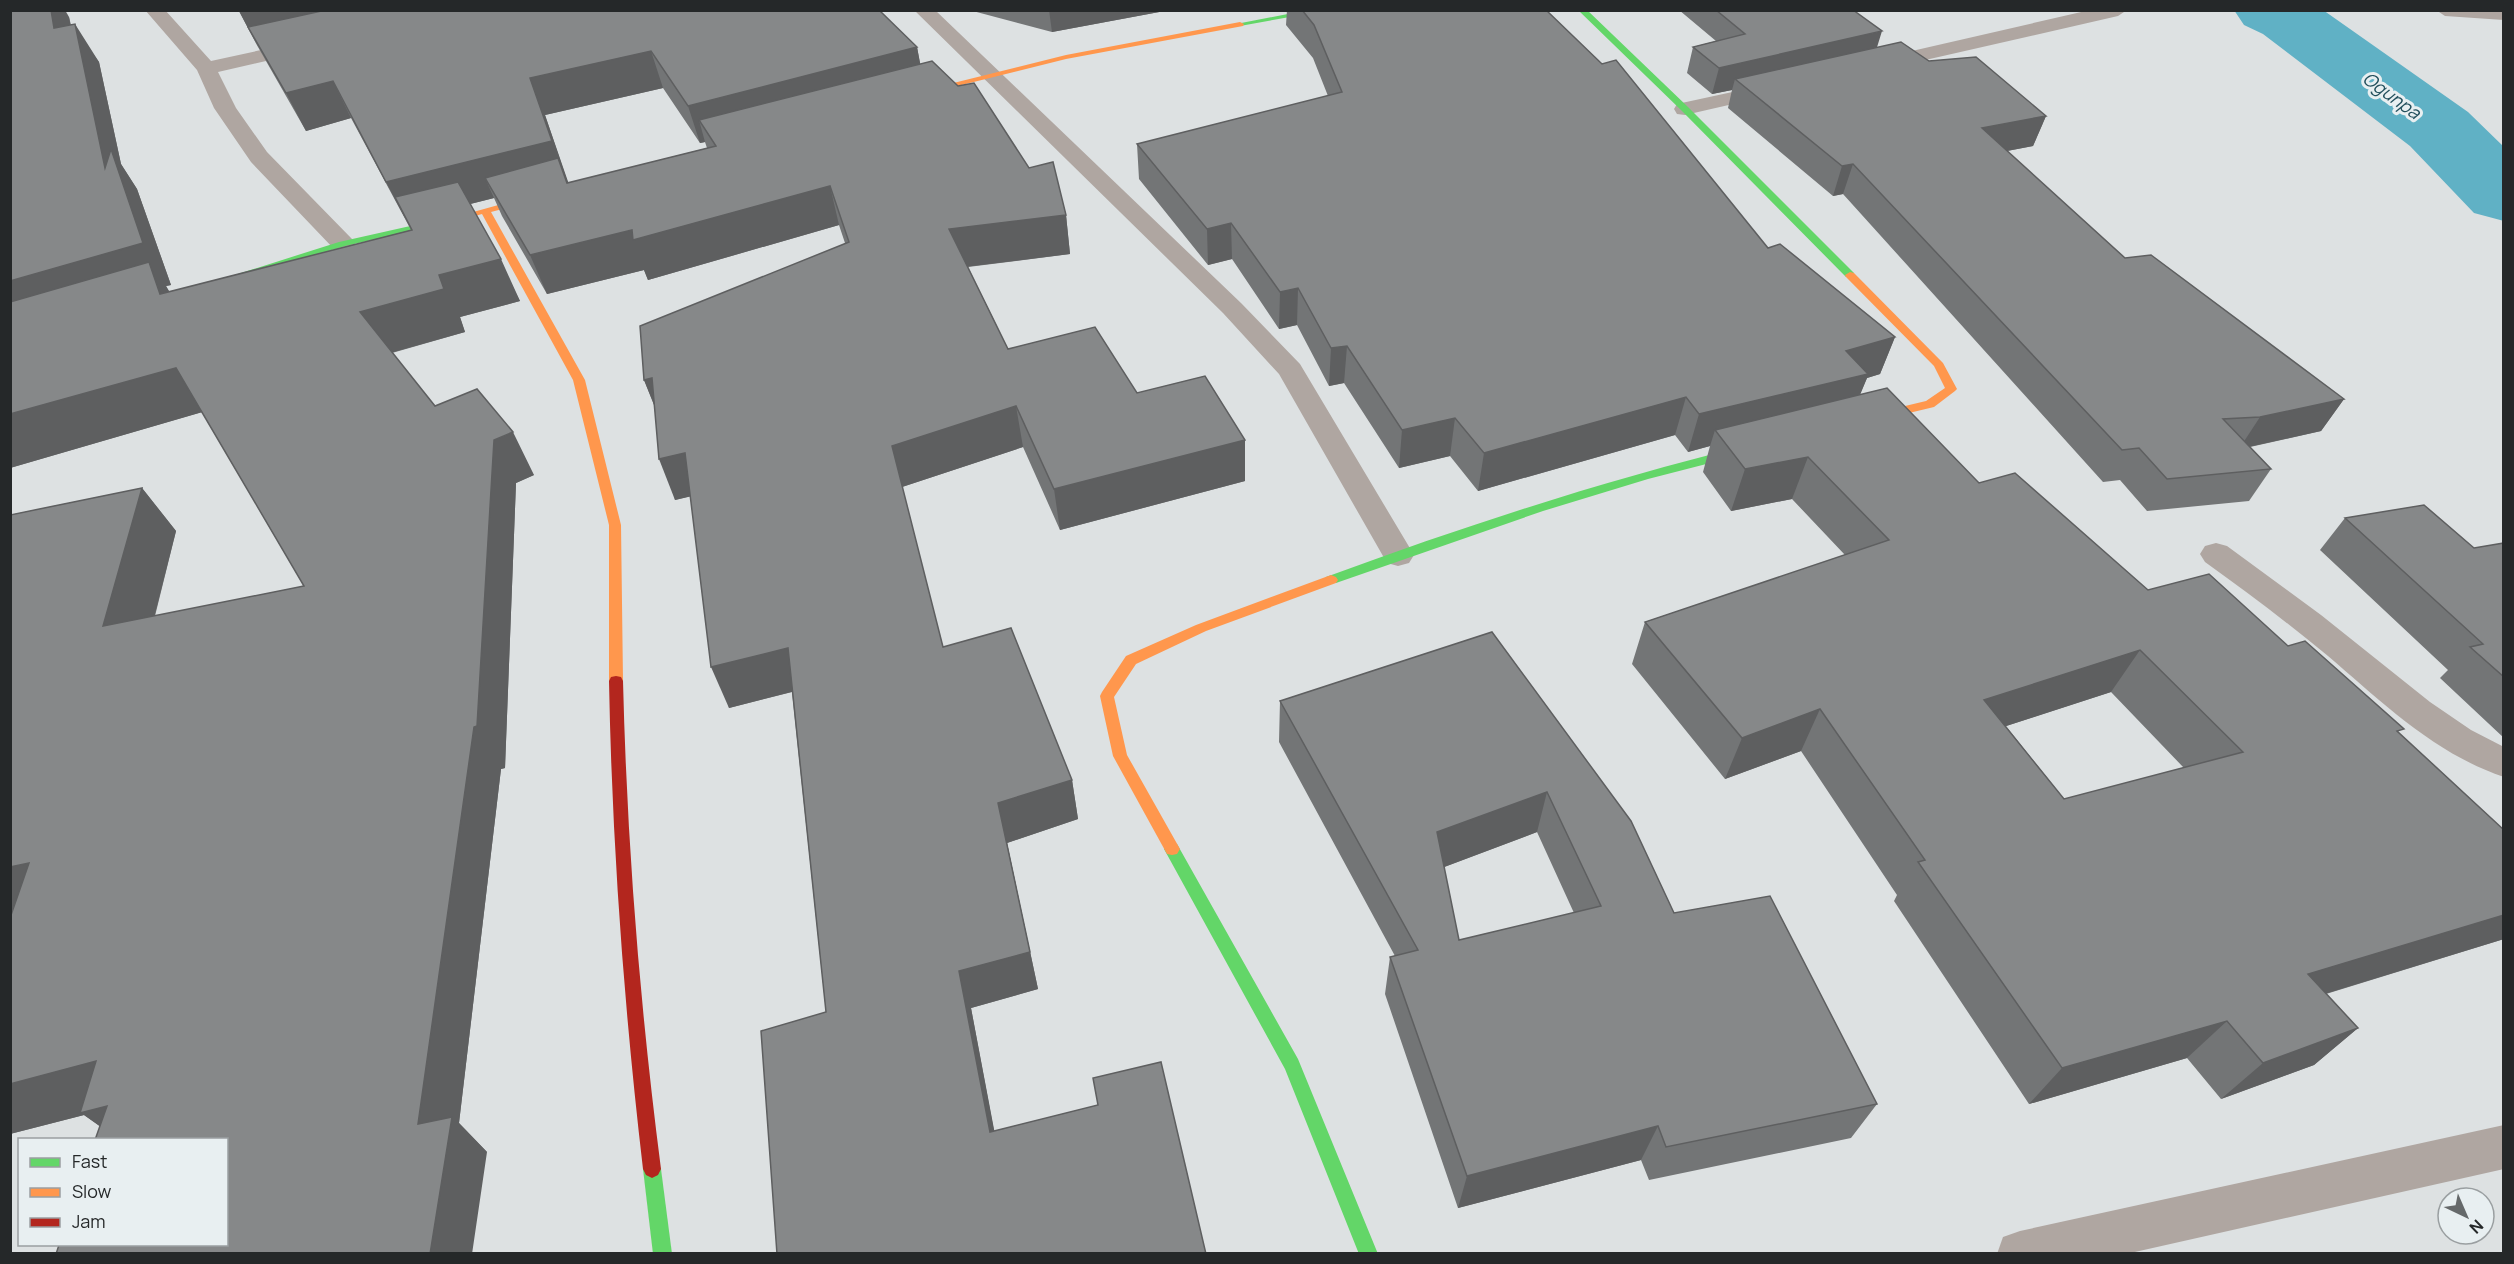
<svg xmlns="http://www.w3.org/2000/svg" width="2514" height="1264" viewBox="0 0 2514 1264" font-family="Manrope,sans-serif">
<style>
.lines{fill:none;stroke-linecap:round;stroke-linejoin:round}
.river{fill:#60b1c5;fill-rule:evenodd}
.street{fill:#afa6a1;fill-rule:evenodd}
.fast{fill:#63d668;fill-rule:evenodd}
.slow{fill:#ff974d;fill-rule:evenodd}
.jam{fill:#b3261e;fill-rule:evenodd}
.wall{fill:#737576;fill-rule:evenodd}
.shaded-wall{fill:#5e5f60}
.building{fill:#868889;stroke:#5e5f60;stroke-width:1.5;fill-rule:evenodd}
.labels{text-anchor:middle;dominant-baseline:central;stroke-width:6;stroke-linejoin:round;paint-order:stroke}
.far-water-label{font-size:18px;font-style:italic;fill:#23505d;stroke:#e8eff1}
</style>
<rect width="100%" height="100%" fill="#dde1e2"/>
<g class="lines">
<polygon class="river" points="2234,10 2323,10 2468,112 2504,147 2504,221 2474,213 2410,146 2263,34 2244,25"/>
<g class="street">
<polygon points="145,10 165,10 211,61 307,40 314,42 317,46 314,50 218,72 236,108 267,152 352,239 355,244 352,249 343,251 334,249 251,162 214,108 197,70"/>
<polygon points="914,10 935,10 1241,303 1300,364 1414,555 1409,563 1398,566 1387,563 1279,374 1223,313"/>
<polygon points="2090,10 2127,10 2118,16 1877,71 1870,69 1867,65 1870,61 1877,59"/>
<polygon points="2436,10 2504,10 2504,20 2445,16"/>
<polygon points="1774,83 1781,85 1785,89 1781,93 1685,115 1677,114 1674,109 1677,104"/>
<path d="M2216,543L2227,546L2321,615L2430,702L2471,730L2504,747V777C2435,754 2382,702 2328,656C2288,623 2247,592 2205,562L2200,554L2205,546Z"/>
<polygon points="2504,1125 2504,1169 2126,1254 1997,1254 2003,1237 2020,1231"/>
</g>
<g class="fast">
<polygon points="1308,10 1329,10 1240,26 1236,24"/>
<polygon points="1578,10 1587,10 1688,107 1854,273 1854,277 1846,277 1682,111"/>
<polygon points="446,218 451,221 449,223 345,246 227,282 222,279 339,242"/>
<path d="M1749,445L1755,449L1753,452L1648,479L1543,511L1336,583H1326L1324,580L1326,577C1465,526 1605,480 1749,445Z"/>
<polygon points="1172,843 1177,844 1298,1059 1378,1254 1359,1254 1285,1069 1164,849 1167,844"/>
<polygon points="652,1160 658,1163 661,1169 672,1254 653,1254 643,1169 646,1163"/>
</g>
<g class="slow">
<polygon points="1240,22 1244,24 1243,26 1066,59 913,97 909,94 1066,55"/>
<polygon points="542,193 545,194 545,198 491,212 585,380 621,525 623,681 621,685 611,685 609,681 609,525 573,380 482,214 446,224 441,221"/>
<polygon points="1850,272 1854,273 1943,363 1957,389 1955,391 1934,407 1863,424 1859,423 1857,420 1859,417 1926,401 1945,388 1934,366 1846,277 1845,275"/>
<polygon points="1331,575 1336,577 1338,580 1336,583 1206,631 1136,664 1114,697 1127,755 1180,849 1177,854 1172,855 1167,854 1113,756 1100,696 1102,692 1126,656 1196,625"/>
</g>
<path class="jam" d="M616,676L621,677L623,681C627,845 640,1007 661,1169L658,1175L652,1178L646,1175L643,1169C624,1007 612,844 609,681L611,677Z"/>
</g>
<g class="wall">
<path d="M10,10L69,17L71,25L99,62L121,164L137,189L171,285L166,286L169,292L411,230L351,118L306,131L258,47L239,11L917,47L920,64L1029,168L1066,215L1070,254L968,267L1008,349L1137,393L1245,440V481L1060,530L1023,447L902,487L943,647L1072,780L1078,819L1007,843L1038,989L971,1008L994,1131L1206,1254H777L826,1012L792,692L729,708L691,496L675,500L655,407L644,380L845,243L839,225L648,280L644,270L547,294L502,216L494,198L470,204L520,301L460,317L465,332L392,353L435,406L534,475L516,483L505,768L501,769L459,1123L487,1152L100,1126L84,1115L10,1134V515L142,488L176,531L155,616L304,586L202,412L10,468ZM663,88L700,143L705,142L707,148L568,183L545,115Z"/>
<polygon points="969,10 1170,10 1052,32"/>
<path d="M1287,10H1302L1768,248L1895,337L1880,374L1867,378L1860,394L1979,483L2148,590L2288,646L2400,734L2504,830V939L2326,994L2358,1028L2314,1065L2221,1099L2187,1058L2029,1104L1894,901L1897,895L1801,751L1725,779L1632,664L1645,622L1845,555L1792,499L1731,511L1703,472L1710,446L1688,452L1675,435L1478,491L1450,456L1399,468L1344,383L1329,386L1297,325L1279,329L1232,259L1208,265L1139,179L1137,144L1328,96L1313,58L1286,25ZM2111,692L2184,768L2064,799L2006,726Z"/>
<polygon points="1679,10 1853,10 1877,47 1929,61 2046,116 2033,146 2007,151 2125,258 2344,399 2321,431 2250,447 2271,469 2249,501 2147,511 2120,480 2103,482 1843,194 1833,196 1728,108 1732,90 1712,94 1687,73 1693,47 1716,41"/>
<polygon points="2345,518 2474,548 2504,543 2504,738 2440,678 2448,670 2320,550"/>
<path d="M1492,632L1674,913L1877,1104L1851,1138L1649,1180L1641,1160L1458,1208L1385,994L1390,957L1395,956L1279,742L1280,701ZM1537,832L1574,913L1459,940L1444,867Z"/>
</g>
<g class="shaded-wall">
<polygon points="51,10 65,10 69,17 78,67 54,28"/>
<polygon points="240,10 427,10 248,27 258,47 239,11"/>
<polygon points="1049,10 1170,10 1052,32"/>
<polygon points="75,24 99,62 121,164 137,189 171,285 166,286 177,304 10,333 10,281 105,168"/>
<polygon points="1882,31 1874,57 1735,79 1732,90 1712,94 1719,68"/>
<polygon points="917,47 924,83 699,120 705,142 700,143 688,106"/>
<polygon points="651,51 663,88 545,115 573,196 485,178 494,198 407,220 395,197 406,220 386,182 530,78"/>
<polygon points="333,81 351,118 306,131 286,93"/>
<polygon points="2046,116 2033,146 1970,158 1982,128"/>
<polygon points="1853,164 1843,194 1833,196 1842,166"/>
<polygon points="830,186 839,225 648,280 644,270 547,294 530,255 632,230"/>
<polygon points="1066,215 1070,254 956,268 949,229"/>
<polygon points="1231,223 1232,259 1208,265 1207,229"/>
<polygon points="501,259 520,301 460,317 465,332 383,355 360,312 439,275"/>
<polygon points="1298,288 1297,325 1279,329 1280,292"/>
<polygon points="1895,337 1880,374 1867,378 1853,412 1715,430 1710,446 1688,452 1699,414 1846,351"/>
<polygon points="1347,346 1344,383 1329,386 1331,348"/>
<polygon points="176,368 206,411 10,468 10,414"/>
<polygon points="652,378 660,420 644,380"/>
<polygon points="1686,397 1675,435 1478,491 1484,453"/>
<polygon points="2344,399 2321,431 2239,449 2260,417"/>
<polygon points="1016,406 1023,447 902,487 892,446"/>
<polygon points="1455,418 1450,456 1399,468 1402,430"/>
<polygon points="513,432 534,475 516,483 505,768 501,769 459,1123 487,1152 472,1254 430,1254 418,1124 494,440"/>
<polygon points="1245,440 1245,481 1060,530 1054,489"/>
<polygon points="685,453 701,494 675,500 659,459"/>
<polygon points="1808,457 1792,499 1731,511 1745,469"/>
<polygon points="142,488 176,531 141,669 103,626"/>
<polygon points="788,648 803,689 729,708 711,667"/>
<polygon points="2140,650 2111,692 1960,741 1984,700"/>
<polygon points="1820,709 1801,751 1725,779 1742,738"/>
<polygon points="1072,780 1078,819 1007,843 1038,989 971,1008 1001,1166 990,1132 959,971 998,803"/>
<polygon points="1547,792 1537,832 1431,872 1437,832"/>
<polygon points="29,863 10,919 10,867"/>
<polygon points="2504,915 2504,939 2266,1012 2308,974"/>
<polygon points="2227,1021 2187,1058 2029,1104 2062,1068"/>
<polygon points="2358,1028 2314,1065 2221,1099 2263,1063"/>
<polygon points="96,1061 119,1140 84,1115 10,1134 10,1084"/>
<polygon points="1658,1126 1641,1160 1458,1208 1467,1176"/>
</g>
<g class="building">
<polygon points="10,10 51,10 54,28 75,24 105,168 111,149 143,243 10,281"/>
<polygon points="326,10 879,10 917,47 688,106 651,51 530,78 552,141 386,182 333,81 286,93 248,27"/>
<polygon points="1302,10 1546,10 1602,64 1616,60 1768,248 1780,244 1895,337 1846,351 1868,374 1699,414 1686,397 1484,453 1455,418 1402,430 1347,346 1331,348 1298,288 1280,292 1231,223 1207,229 1137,144 1342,92 1314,25"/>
<polygon points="1716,10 1853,10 1882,31 1719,68 1693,47 1745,34"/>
<polygon points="1901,42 1929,61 1976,57 2046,116 1982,128 2125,258 2151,255 2344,399 2260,417 2223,419 2271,469 2167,479 2139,448 2122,450 1853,164 1842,166 1735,79"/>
<polygon points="932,61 958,86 974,83 1029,168 1053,162 1066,215 949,229 1008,349 1095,327 1137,393 1205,376 1245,440 1054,489 1016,406 892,446 943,647 1011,628 1072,780 998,803 1030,952 959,971 990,1132 1098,1105 1093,1078 1161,1062 1206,1254 777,1254 761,1031 826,1012 788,648 711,667 685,453 659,459 652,378 644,380 640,326 849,242 830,186 633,240 632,230 530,255 485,178 558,158 567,183 716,146 699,120"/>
<polygon points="458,182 501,259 439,275 444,289 360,312 435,406 477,389 513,432 494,440 477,726 474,727 418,1124 452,1117 430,1254 56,1254 59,1245 226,1245 226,1140 95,1140 107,1106 80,1113 96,1061 10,1084 10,918 29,863 10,867 10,515 142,488 103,626 304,586 176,368 10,414 10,302 149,262 160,294 412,230 395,197"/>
<path d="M1887,388L1979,483L2015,473L2148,590L2209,574L2288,646L2305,641L2404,729L2397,731L2504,830V915L2308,974L2358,1028L2263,1063L2227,1021L2062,1068L1918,862L1925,860L1820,709L1742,738L1645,622L1889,540L1808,457L1745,469L1715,430ZM2140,650L2243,752L2064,799L1984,700Z"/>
<polygon points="2424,505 2474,548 2504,543 2504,677 2470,647 2483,644 2345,518"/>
<path d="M1492,632L1631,821L1674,913L1770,896L1877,1104L1666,1147L1658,1126L1467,1176L1390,957L1418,950L1280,701ZM1547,792L1601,906L1459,940L1437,832Z"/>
</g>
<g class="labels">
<g class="far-water-label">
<text transform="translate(2392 95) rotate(36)">Ogunpa</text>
</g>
</g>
<rect width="2514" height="1264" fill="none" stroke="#252829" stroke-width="24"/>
<rect x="18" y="1138" width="210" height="108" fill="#e8eff1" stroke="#9a9fa1" stroke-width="1.5"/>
<rect x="30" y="1158" width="30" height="9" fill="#63d668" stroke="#9a9fa1" stroke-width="1.5"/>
<text x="72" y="1168" font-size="18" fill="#252829">Fast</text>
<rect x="30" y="1188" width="30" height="9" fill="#ff974d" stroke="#9a9fa1" stroke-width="1.5"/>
<text x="72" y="1198" font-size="18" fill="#252829">Slow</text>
<rect x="30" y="1218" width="30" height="9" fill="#b3261e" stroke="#9a9fa1" stroke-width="1.5"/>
<text x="72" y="1228" font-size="18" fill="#252829">Jam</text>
<g transform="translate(2466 1216) rotate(136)"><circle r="28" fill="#e8eff1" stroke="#9a9fa1" stroke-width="1.5"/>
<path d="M0-4.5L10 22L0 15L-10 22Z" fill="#65696a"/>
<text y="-9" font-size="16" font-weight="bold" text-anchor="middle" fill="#252829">N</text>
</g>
</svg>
